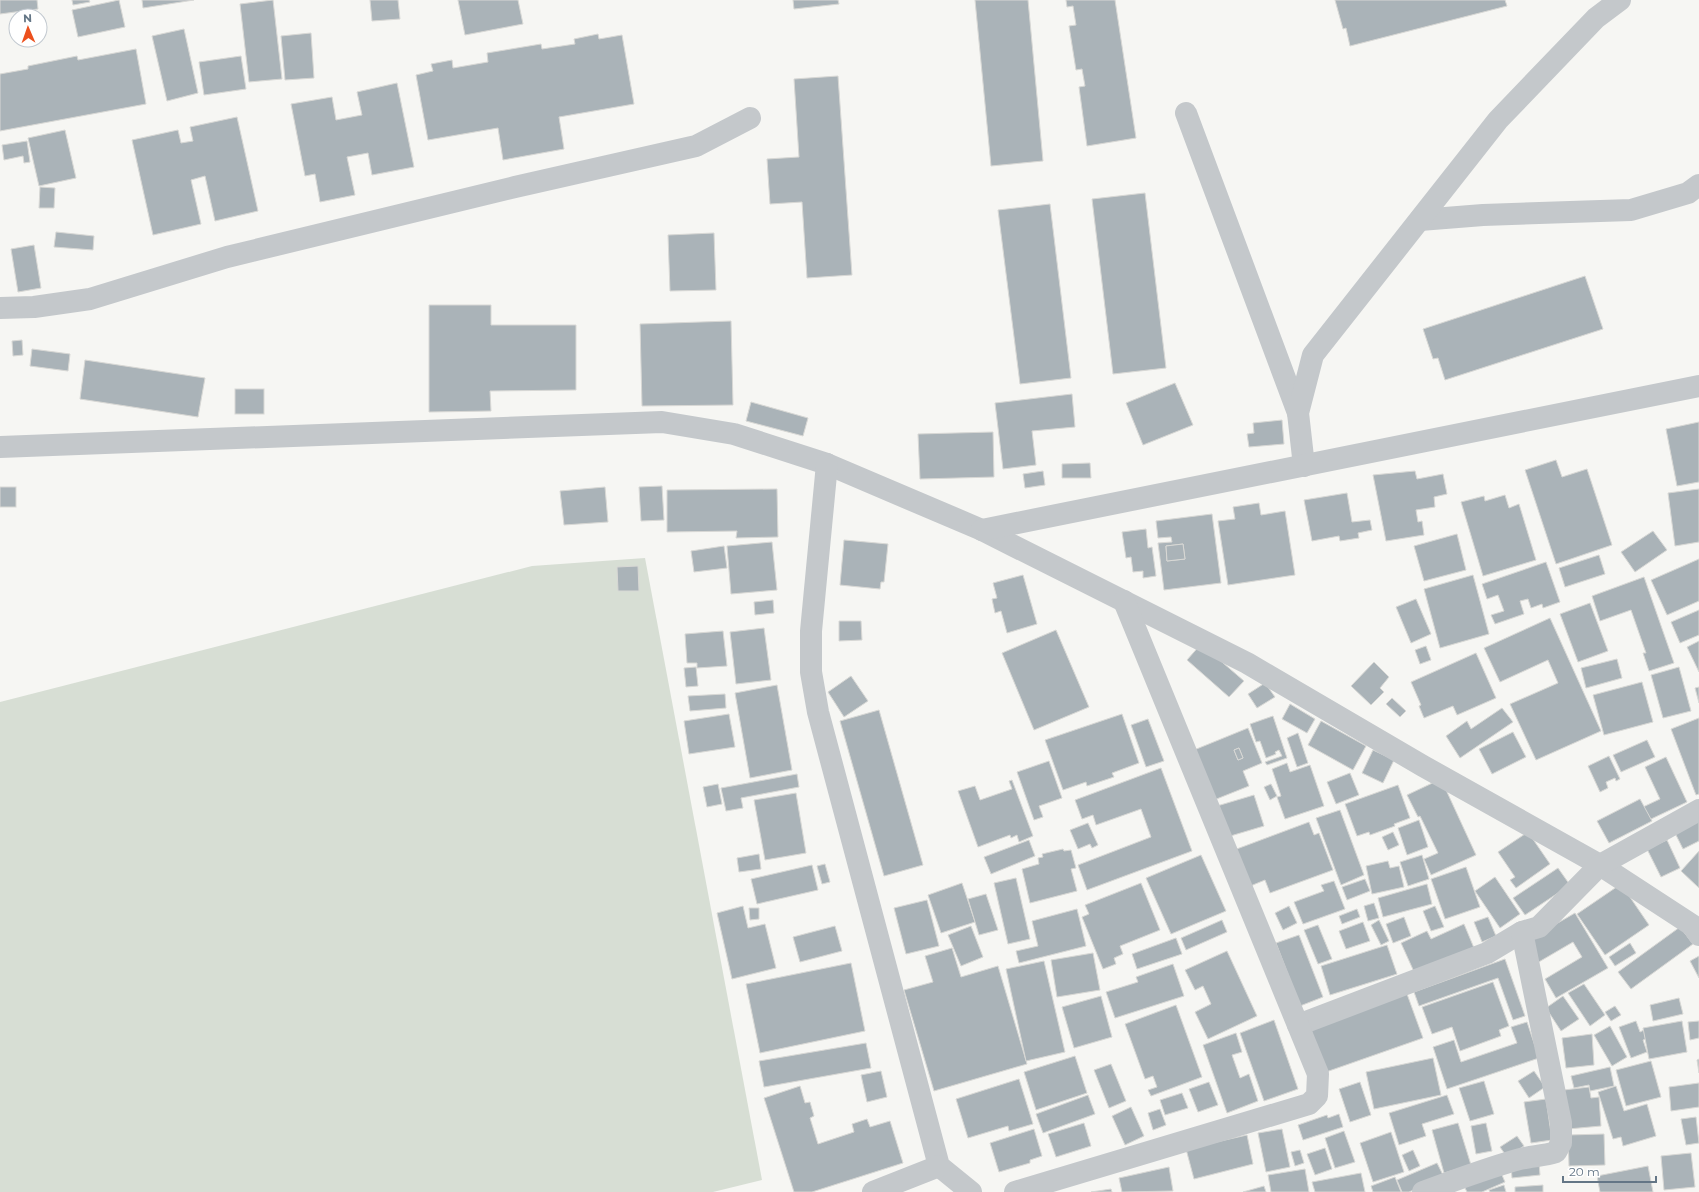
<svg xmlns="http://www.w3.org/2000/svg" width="1699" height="1192" viewBox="0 0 1699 1192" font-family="Montserrat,sans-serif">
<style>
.green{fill:#d7ded4}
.building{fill:#aab3b8;stroke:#d8d8d5;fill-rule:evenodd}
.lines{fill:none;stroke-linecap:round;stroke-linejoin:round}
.minor{stroke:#c4c8cb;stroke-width:22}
</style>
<rect width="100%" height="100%" fill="#f6f6f3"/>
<polygon class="green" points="645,558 762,1180 713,1192 0,1192 0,702 532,566"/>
<g class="building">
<polygon points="0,0 37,0 38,9 0,14"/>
<polygon points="72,0 89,0 90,2 73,5"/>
<polygon points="119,0 125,27 78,37 72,10"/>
<polygon points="142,0 194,0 143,8"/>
<polygon points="273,0 282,79 249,82 240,4"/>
<polygon points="370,0 398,0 400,19 372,21"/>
<polygon points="458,0 518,0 523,24 465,35"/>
<polygon points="793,0 838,0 839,4 794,9"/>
<polygon points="975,0 1028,0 1043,161 991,166"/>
<polygon points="1066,0 1115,0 1136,138 1087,146 1079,87 1085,86 1082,69 1076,70 1069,26 1076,25 1073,6 1067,7"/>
<polygon points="1335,0 1505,0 1507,6 1350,46 1346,28 1343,29"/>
<polygon points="184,29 198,93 167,101 152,36"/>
<polygon points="311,33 314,78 285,80 281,36"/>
<polygon points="598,34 599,39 622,35 634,104 559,117 564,149 503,160 498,128 428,140 416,75 433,71 431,64 452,60 453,68 488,62 487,53 541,44 542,49 575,44 574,39"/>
<polygon points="136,49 146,104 0,131 0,74 28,69 28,66 77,56 78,60"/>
<polygon points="241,56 246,89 204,95 199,62"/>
<polygon points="838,76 852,275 807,278 802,202 770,204 767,159 799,157 794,79"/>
<polygon points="397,83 414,167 372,175 368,153 347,157 355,195 320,202 315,174 305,176 291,104 332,97 336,120 362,115 357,92"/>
<polygon points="237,117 258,211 215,221 205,176 191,180 201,224 153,235 132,140 178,130 181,143 193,141 190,127"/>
<polygon points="65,130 76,178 39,186 28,138"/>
<polygon points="27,141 30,162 24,163 23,156 4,160 2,145"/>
<polygon points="40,187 55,188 54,208 39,208"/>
<polygon points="1145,193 1166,368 1113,374 1092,199"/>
<polygon points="1050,204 1071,378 1020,384 998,210"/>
<polygon points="56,232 94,236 93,250 54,247"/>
<polygon points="714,233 716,290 670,291 668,235"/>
<polygon points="34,245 41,288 18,292 11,249"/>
<polygon points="1585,276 1603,329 1445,380 1438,358 1433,359 1423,329"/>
<polygon points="429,305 491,305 491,325 576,325 576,390 490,391 491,411 429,412"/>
<polygon points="731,321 733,405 642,406 640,324"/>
<polygon points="22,340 23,355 13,356 12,341"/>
<polygon points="32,349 70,354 68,371 30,366"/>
<polygon points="85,360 205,378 198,417 80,399"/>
<polygon points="1175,383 1193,425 1143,445 1126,403"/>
<rect x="235" y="389" width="29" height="25"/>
<polygon points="1072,394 1075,427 1032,431 1036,465 1003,469 995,403"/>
<polygon points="751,402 808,418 803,436 746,421"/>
<polygon points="1282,420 1284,444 1249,447 1247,434 1254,433 1253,423"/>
<polygon points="1699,422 1699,482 1677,486 1666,429"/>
<polygon points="993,432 994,477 920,479 918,434"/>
<polygon points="1556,460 1562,477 1587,469 1612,545 1556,564 1525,470"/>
<polygon points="1090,463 1091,478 1062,478 1062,464"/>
<polygon points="1043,471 1045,485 1025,488 1023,474"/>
<polygon points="1415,471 1417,479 1443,474 1447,494 1434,497 1435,507 1416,510 1418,522 1422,521 1424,535 1386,541 1373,475"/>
<polygon points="662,486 664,520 641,521 639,487"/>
<rect x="0" y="487" width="16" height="20"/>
<polygon points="605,487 608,522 564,525 560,491"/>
<polygon points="777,489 778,537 736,538 737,531 667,532 667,490"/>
<polygon points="1699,489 1699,542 1675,546 1668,493"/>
<polygon points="1347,493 1352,522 1370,520 1372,530 1358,533 1359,538 1340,541 1339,536 1312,541 1304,500"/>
<polygon points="1505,495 1509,508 1519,504 1536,560 1483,576 1461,502 1484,496 1485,501"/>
<polygon points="1259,503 1261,515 1285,511 1295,575 1228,585 1218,521 1235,519 1233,507"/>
<path d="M1212,514L1221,583L1164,590L1158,543L1172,542L1171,537L1158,538L1156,521ZM1183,544L1185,559L1167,561L1166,546Z"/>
<polygon points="1146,529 1148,548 1152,547 1156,576 1143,578 1143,571 1133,572 1131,557 1126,558 1122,532"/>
<polygon points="1653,531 1667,550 1635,572 1621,552"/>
<polygon points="1457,534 1466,570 1424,581 1414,546"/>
<polygon points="844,540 888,544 884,582 881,582 880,589 840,585"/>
<polygon points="772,542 777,590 731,594 727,546"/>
<polygon points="1183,544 1185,559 1167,561 1166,546"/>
<polygon points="724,546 727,568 694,572 691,551"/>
<polygon points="1599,555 1605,574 1565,587 1559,568"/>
<polygon points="1699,559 1699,601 1667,615 1651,580"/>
<polygon points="1546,562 1560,602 1543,608 1542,604 1531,608 1528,599 1520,601 1524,614 1495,624 1491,615 1504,611 1498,595 1487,599 1482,584"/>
<polygon points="638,566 639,591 618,591 617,567"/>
<polygon points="1023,575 1037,624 1007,633 1001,611 995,613 992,599 997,598 993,583"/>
<polygon points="1473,575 1489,634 1440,648 1424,589"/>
<polygon points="1644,577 1674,663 1649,671 1643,653 1646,653 1631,610 1600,621 1592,596"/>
<polygon points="1416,599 1431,634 1411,643 1396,607"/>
<polygon points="773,600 774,613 755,615 754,602"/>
<polygon points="1590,603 1608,651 1578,662 1560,614"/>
<polygon points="1699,610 1699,635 1680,643 1671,622"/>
<polygon points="1550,618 1601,731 1536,760 1510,704 1558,683 1548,660 1500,682 1484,648"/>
<polygon points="839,621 861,621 862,640 839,641"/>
<polygon points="764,628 771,680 736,684 730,632"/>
<polygon points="1056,630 1089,707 1034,730 1002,653"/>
<polygon points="723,631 727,666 697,668 697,663 687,663 685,634"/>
<polygon points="1699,641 1699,672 1687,647"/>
<polygon points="1201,644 1244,681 1229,697 1187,660"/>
<polygon points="1426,646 1431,660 1420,664 1415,650"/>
<polygon points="1476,653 1496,698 1457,715 1453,706 1424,718 1419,706 1421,705 1411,682"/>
<polygon points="1617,659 1622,678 1586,688 1581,668"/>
<polygon points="1374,662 1389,677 1380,688 1384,692 1371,705 1351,686"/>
<polygon points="696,667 698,686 686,687 684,668"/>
<polygon points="1679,667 1691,711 1663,718 1651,675"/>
<polygon points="851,676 868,701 844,717 828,692"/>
<polygon points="1642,682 1653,722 1604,735 1593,695"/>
<polygon points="1265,683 1275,697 1257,708 1248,694"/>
<polygon points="777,685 792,770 750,778 735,693"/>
<polygon points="1699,687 1699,703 1695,688"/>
<polygon points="725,694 726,708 690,711 688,696"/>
<polygon points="1392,698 1406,711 1400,717 1386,704"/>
<polygon points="1290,704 1315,719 1307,733 1282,719"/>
<polygon points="1502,708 1513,722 1460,758 1446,736 1467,721 1471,729"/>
<polygon points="879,710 923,865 884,876 840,721"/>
<polygon points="729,714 735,747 689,754 684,721"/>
<polygon points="1122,714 1139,763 1112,773 1114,777 1087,786 1086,782 1063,790 1045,740"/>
<polygon points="1273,716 1287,758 1267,765 1265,762 1282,756 1279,750 1275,752 1276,754 1266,758 1260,741 1256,742 1250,724"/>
<polygon points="1699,718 1699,794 1696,795 1671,729"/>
<polygon points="1148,719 1164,761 1146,767 1131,725"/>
<polygon points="1321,721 1366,746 1353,770 1308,745"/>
<path d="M1248,728L1262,763L1243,771L1249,786L1214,800L1194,750ZM1239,748L1243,758L1238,760L1234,750Z"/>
<polygon points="1513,732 1526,757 1492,774 1479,749"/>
<polygon points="1298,733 1308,763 1297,767 1287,738"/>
<polygon points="1647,740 1655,757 1621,772 1613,755"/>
<polygon points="1239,748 1243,758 1238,760 1234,750"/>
<polygon points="1373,750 1394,760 1383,783 1362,773"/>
<polygon points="1609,756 1620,779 1616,781 1615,778 1606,782 1608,788 1600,792 1588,766"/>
<polygon points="1666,757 1687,802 1649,820 1643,807 1660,799 1645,767"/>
<polygon points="1049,761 1062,798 1039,806 1043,817 1034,820 1017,772"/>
<polygon points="1287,763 1290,772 1310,765 1324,806 1285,819 1277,797 1281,796 1272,769"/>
<polygon points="1161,768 1192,851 1087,890 1078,865 1151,837 1141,809 1096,825 1093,815 1082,819 1075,800"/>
<polygon points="1350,773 1359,795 1336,804 1327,782"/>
<polygon points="797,774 799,787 741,798 743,808 726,811 721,788"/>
<polygon points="1441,779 1476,855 1431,875 1424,859 1438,853 1420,816 1418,817 1407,795"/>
<polygon points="1012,780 1033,836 1019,842 1017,835 1011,838 1010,835 978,847 958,791 975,786 980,800 1012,789 1009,781"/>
<polygon points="718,784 722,804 707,807 703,787"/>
<polygon points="1271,784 1277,796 1270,800 1264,787"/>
<polygon points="1398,785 1410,818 1394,824 1395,826 1370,835 1369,832 1357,836 1345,804"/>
<polygon points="796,793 806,853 765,860 754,800"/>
<polygon points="1254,795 1264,826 1227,837 1217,806"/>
<polygon points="1640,799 1652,821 1609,843 1597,821"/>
<polygon points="1340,810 1364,875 1341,885 1316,818"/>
<polygon points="1699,818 1699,841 1683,849 1674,831"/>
<polygon points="1419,820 1428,847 1407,855 1398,828"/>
<polygon points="1309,822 1314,835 1319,833 1333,870 1270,893 1265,880 1248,887 1234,850"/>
<polygon points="1088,823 1098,845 1092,848 1090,844 1078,849 1070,830"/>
<polygon points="1393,832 1399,845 1388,850 1382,837"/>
<polygon points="1528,832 1550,864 1516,888 1510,880 1515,877 1498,852"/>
<polygon points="1029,840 1035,856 991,874 984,857"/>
<polygon points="1667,840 1680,868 1661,877 1647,849"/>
<polygon points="1063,849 1064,851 1071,850 1076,868 1071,869 1077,891 1030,903 1022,869 1039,864 1038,858 1043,857 1042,854"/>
<polygon points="1699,851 1699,888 1681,871"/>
<polygon points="759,854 761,869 739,872 737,858"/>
<polygon points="1201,855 1226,911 1171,934 1146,878"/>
<polygon points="1422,855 1429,879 1408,886 1400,862"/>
<polygon points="1388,861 1390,868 1399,866 1404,887 1372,894 1366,866"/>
<polygon points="825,864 830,882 822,884 817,866"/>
<polygon points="812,865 818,890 757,904 751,879"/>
<polygon points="1466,867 1480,907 1445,919 1431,879"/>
<polygon points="1558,868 1570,885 1525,915 1513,898"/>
<polygon points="1495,877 1520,914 1500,928 1475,891"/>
<polygon points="1016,878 1030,939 1008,944 994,883"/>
<polygon points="1365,879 1370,891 1347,900 1342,887"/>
<polygon points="1334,881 1345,909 1303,924 1294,902 1324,891 1321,885"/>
<polygon points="962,883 975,922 941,933 928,895"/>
<polygon points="1141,883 1160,930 1120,946 1123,954 1114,958 1116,964 1103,969 1082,917 1089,914 1085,905"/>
<polygon points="1427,884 1432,904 1383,917 1378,898"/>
<polygon points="1621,884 1649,925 1605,955 1577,914"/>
<polygon points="986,894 998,930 979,935 968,899"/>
<polygon points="927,900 939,946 906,954 894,908"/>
<polygon points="1374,903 1379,918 1368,921 1364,906"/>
<polygon points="743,906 748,928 765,924 776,968 732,979 717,913"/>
<polygon points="1289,906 1297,923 1283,930 1275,913"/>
<polygon points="1435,906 1444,927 1431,931 1423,911"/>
<polygon points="749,908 759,908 759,919 750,920"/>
<polygon points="1077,909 1086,946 1019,963 1016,951 1038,946 1032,921"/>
<polygon points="1357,909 1360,917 1342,924 1339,916"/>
<polygon points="1575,913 1608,968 1556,998 1545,979 1582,957 1573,942 1537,963 1525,942"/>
<polygon points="1404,917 1411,936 1393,943 1386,924"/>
<polygon points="1488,917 1496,936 1482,942 1474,922"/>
<polygon points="1222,920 1227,932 1186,950 1181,938"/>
<polygon points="1379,920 1389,941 1381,945 1371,925"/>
<polygon points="1363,922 1370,941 1346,949 1339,931"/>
<polygon points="1464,924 1474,948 1415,974 1401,943 1427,931 1431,939"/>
<polygon points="1318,925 1332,959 1318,964 1304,930"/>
<polygon points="835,926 842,951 800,962 793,937"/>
<polygon points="971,926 983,957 961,966 948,935"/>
<polygon points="1680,927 1693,944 1631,989 1618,972"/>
<polygon points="1299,935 1323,997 1300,1006 1276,943"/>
<polygon points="1176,938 1182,954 1137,969 1132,954"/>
<polygon points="1630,943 1636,953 1615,966 1609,957"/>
<polygon points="1387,945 1397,974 1330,995 1321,966"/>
<polygon points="952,948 961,977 998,966 1027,1064 934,1091 904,990 933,982 925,956"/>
<polygon points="1227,951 1257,1016 1208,1039 1195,1012 1211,1004 1203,986 1195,990 1185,970"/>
<polygon points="1093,953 1100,990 1057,997 1051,960"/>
<polygon points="1699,956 1699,978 1690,961"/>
<polygon points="1505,959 1525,1016 1513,1020 1498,978 1419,1006 1414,992"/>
<polygon points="1044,961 1065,1052 1026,1061 1006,969"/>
<polygon points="851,963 865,1031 760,1053 746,984"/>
<polygon points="1173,964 1184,996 1115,1018 1106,992 1138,982 1136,977"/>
<polygon points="1493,982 1509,1026 1499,1030 1501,1036 1460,1051 1452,1027 1432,1034 1422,1007"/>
<polygon points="1584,984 1605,1015 1590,1026 1568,993"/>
<polygon points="1407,994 1423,1038 1326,1072 1310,1028"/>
<polygon points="1101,996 1112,1037 1074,1048 1062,1007"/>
<polygon points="1563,996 1579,1019 1561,1031 1546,1008"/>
<polygon points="1679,998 1683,1014 1653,1021 1650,1005"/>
<polygon points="1176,1005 1202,1077 1151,1096 1148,1090 1157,1087 1153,1076 1145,1079 1125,1024"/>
<polygon points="1615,1006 1621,1015 1611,1021 1605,1012"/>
<polygon points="1274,1020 1298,1089 1264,1101 1240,1033"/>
<polygon points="1636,1021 1640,1032 1646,1029 1649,1038 1643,1040 1647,1052 1631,1058 1619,1027"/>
<polygon points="1682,1021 1687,1052 1649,1059 1643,1028"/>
<polygon points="1699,1021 1699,1038 1690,1040 1688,1022"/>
<polygon points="1527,1022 1539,1058 1447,1089 1433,1047 1454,1040 1461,1062 1517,1043 1511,1027"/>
<polygon points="1610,1026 1627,1057 1612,1066 1594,1035"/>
<polygon points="1236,1033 1242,1052 1232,1055 1240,1078 1249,1074 1258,1101 1227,1113 1203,1045"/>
<polygon points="1592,1034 1594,1065 1566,1068 1562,1038"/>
<polygon points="866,1043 871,1068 764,1087 759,1061"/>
<polygon points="1075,1056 1087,1093 1036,1110 1024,1072"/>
<polygon points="1433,1058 1441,1095 1374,1109 1366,1072"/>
<polygon points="1699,1059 1699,1073 1697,1060"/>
<polygon points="1651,1061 1661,1097 1626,1106 1616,1070"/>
<polygon points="1111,1064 1126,1101 1109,1108 1094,1070"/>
<polygon points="1610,1067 1614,1086 1590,1091 1589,1085 1574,1088 1571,1076"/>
<polygon points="881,1071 887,1097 867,1102 861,1075"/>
<polygon points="1534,1071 1545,1087 1529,1098 1518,1081"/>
<polygon points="1019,1079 1033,1124 1009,1131 1008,1126 968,1138 956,1099"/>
<polygon points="1484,1081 1494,1114 1470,1121 1459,1088"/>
<polygon points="1209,1082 1218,1105 1198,1112 1189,1089"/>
<polygon points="1360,1082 1371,1115 1350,1122 1339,1089"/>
<polygon points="1699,1083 1699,1107 1671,1111 1669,1087"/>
<polygon points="800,1086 805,1103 810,1102 814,1116 810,1118 818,1144 854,1132 852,1124 867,1119 870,1127 890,1121 903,1163 812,1192 794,1192 764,1098"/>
<polygon points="1616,1086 1624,1111 1647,1104 1656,1136 1623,1146 1621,1137 1613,1139 1598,1092"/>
<polygon points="1589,1087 1591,1098 1599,1097 1601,1126 1568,1129 1564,1090"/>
<polygon points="1182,1093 1188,1108 1165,1115 1160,1100"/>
<polygon points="1088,1095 1095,1114 1043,1133 1036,1114"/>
<polygon points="1447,1095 1454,1114 1422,1124 1426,1136 1399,1145 1389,1113"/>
<polygon points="1546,1099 1552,1140 1531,1143 1524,1102"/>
<polygon points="1131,1107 1144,1136 1125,1145 1112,1116"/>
<polygon points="1160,1109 1166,1125 1153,1130 1148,1113"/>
<polygon points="1339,1114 1343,1127 1303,1140 1298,1125 1327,1115 1328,1118"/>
<polygon points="1696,1117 1699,1143 1686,1145 1681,1119"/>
<polygon points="1084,1123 1091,1146 1056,1157 1048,1134"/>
<polygon points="1458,1123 1471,1165 1444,1173 1432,1130"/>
<polygon points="1486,1123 1492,1151 1476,1154 1471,1126"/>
<polygon points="1034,1129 1042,1156 1030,1160 1030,1163 999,1172 990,1143"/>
<polygon points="1282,1129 1290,1167 1266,1172 1258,1133"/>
<polygon points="1344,1131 1355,1162 1335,1168 1325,1138"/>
<polygon points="1391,1132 1404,1172 1373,1182 1360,1143"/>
<polygon points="1604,1134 1605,1165 1569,1166 1568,1135"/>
<polygon points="1247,1135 1253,1164 1194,1179 1186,1149"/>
<polygon points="1517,1136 1524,1146 1507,1157 1500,1147"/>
<polygon points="1325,1148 1332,1169 1315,1175 1307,1154"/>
<polygon points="1300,1150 1304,1163 1295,1166 1291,1152"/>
<polygon points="1413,1150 1420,1166 1409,1171 1402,1155"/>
<polygon points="1691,1153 1695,1187 1664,1190 1661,1156"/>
<polygon points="1437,1163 1444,1177 1409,1192 1402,1192 1397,1180"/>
<polygon points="1539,1163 1540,1175 1512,1178 1511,1166"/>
<polygon points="1498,1166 1505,1182 1482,1192 1467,1192 1462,1182"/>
<polygon points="1648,1166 1653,1192 1600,1192 1597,1176"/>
<polygon points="1169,1167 1173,1191 1122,1192 1119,1178"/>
<polygon points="1305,1169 1309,1192 1271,1192 1268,1175"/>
<polygon points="1361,1173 1365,1192 1315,1192 1312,1182"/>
<polygon points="1395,1177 1401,1192 1373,1192 1371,1186"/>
<polygon points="1504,1185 1506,1192 1490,1192 1489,1190"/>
<polygon points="1543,1185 1543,1192 1515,1192 1515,1187"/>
<polygon points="1264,1186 1266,1192 1243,1192"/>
<polygon points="1111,1189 1112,1192 1091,1192"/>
</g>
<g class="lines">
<g class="minor">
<polyline points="1186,113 1298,413"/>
<polyline points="1420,220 1483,215 1631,210 1688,193 1699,185"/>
<polyline points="0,308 34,307 90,299 227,257 515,187 696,146 750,118"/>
<polyline points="0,447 662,422 734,434 827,464 982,530 1247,663 1423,766 1600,865 1692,925 1699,935"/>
<polyline points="827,464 811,631 811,672 818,712 939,1166 971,1192"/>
<polyline points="1304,466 1298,413 1313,355 1498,120 1596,18 1620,0"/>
<polyline points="982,530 1699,386"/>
<polyline points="1298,1025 1487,953 1522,932 1539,927 1600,865 1699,810"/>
<polyline points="873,1192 939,1166"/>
<polyline points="1015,1192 1309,1104 1317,1096 1318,1074 1124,601"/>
<path d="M1423,1192C1455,1180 1487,1168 1520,1159C1532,1156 1544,1156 1556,1152L1561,1143V1123L1522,932"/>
</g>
</g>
<g transform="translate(28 28) rotate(358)"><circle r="19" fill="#ffffff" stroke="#c1c8cf"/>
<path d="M0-3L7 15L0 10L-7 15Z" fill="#ec501d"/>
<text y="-6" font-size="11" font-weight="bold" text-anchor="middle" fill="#647686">N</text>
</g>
<path d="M1563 1176v6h93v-6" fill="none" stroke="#647686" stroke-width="2"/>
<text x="1569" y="1176" font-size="12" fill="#647686" stroke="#ffffff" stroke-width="3" paint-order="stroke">20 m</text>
</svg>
